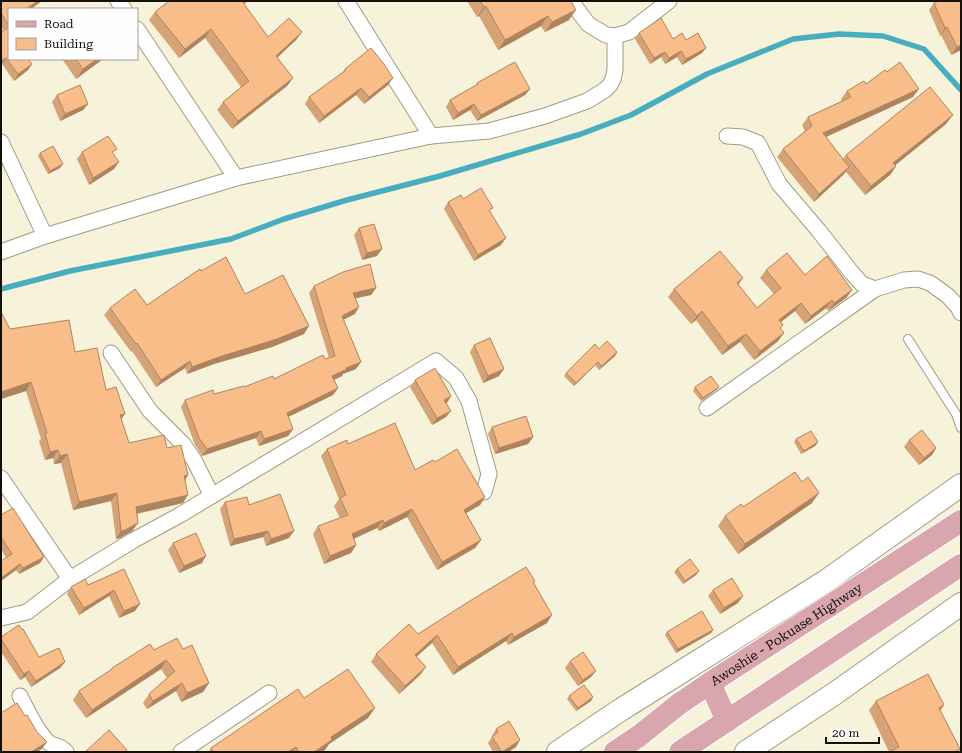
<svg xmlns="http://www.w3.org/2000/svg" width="962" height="753" viewBox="0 0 962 753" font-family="'Roboto Serif',serif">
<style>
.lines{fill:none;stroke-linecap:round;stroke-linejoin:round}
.stream{stroke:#47adbf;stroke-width:5.5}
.lane-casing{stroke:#a19b86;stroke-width:10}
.street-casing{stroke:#a19b86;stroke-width:17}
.secondary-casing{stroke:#a19b86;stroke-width:24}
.primary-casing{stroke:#fff;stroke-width:24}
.lane{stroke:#fff;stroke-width:8}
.street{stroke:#fff;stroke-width:15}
.secondary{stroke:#fff;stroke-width:22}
.primary{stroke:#d9a6ad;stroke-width:22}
.wall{fill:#d6a376}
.shaded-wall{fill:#ae8460}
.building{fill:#f9bd89;stroke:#ae8460}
.labels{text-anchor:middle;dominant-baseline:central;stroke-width:3.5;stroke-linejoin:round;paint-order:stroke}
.street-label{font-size:13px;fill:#131109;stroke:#fefefe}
</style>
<rect width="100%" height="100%" fill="#f7f2da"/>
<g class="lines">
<polyline class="stream" points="1,289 70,271 231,239 284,219 347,200 440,176 581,134 631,115 707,74 793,39 839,34 883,36 924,49 961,90"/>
<g class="lane-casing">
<polyline id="lane" points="908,339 956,414 961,428"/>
</g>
<g class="street-casing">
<g id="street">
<polyline points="118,1 124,9"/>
<polyline points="346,1 431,136"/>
<polyline points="571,1 588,24 606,35 615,36 629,32 669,1"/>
<polyline points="137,29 236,178"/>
<polyline points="727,136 743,137 758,143 779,184 819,231 852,273 862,284 875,289 904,280 918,279 930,283 948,296 958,307 961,313"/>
<polyline points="1,142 45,236"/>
<polyline points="1,252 45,236 236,178 431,136 489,131 545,116 587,101 605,90 610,85 613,79 615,70 615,36"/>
<polyline points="111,353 150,411 183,444 194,460 212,496"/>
<polyline points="707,408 875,289"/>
<polyline points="1,478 70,579"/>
<polyline points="1,618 27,612 70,579 134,540 180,515 436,361 456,378 469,401 489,474 484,492"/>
<path d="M20,696C27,710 37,732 49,743C55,747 59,744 66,752"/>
<polyline points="181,752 269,693"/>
</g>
</g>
<g class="secondary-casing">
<g id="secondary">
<polyline points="558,752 622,709 826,581 961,485"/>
<polyline points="746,752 834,694 961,604"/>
</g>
</g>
<g class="primary-casing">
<g id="primary">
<polyline points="710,683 727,721"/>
<path id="s1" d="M615,752L639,736L679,704L710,683L961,521"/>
<polyline points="680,752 961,565"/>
</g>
</g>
<use href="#lane" class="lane"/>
<use href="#street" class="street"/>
<use href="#secondary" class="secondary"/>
<use href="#primary" class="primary"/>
</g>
<g class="wall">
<polygon points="1,1 42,1 31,9 9,9 9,59 32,64 28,70 14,81 2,64 1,65 1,32 4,31 1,26"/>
<polygon points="167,1 248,1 244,4 268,37 302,32 296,40 277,58 293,78 287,86 232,129 217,110 223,102 241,87 205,38 179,58 149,20 155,12 168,2"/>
<polygon points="467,1 571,1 569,20 545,32 541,26 498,50 479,16 477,17"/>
<polygon points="934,3 961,50 951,55 941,35 940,36 929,10"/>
<polygon points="639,33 673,39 686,40 702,53 682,65 677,57 665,64 661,57 650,64 635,39"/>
<polygon points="62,59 103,59 76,79"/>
<polygon points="345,69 388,85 364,104 356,95 319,123 305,104 309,97 342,73"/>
<polygon points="887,72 913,97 826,137 843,159 846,155 946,124 895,165 896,166 890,175 865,195 846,172 843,175 814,202 777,157 783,149 805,131 802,125 808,117 842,101 841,99 847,91 866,84"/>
<polygon points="477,83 530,89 525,95 477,121 470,110 453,120 446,107 450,100 476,85"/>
<polygon points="57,95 88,104 83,110 60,121 52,102"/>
<polygon points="82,152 114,154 114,169 89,185 77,159"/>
<polygon points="40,153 60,168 48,174 38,156"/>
<polygon points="463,199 490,212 501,245 474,261 444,209 448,202"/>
<polygon points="359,228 377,256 362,260 354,235"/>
<polygon points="766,270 805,275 852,290 846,298 828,311 826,308 805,324 795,311 781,322 781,329 778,341 754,360 740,342 722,355 696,320 691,324 668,297 674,289 743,278 738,284 757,308 774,294 760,278"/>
<polygon points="201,271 245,294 304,334 272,347 214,364 187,374 185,368 156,387 132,351 131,352 104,315 110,308 147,305"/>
<polygon points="314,286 376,288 371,295 355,298 355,314 343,319 356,369 343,374 342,376 334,380 338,388 333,395 288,417 293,429 288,436 259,446 256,438 202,456 195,445 181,407 185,400 244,387 274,379 329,358 309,293"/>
<polygon points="1,312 10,329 75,352 106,390 125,414 121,419 129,443 167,448 188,475 185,481 183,503 137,514 138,523 132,531 120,538 116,539 111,501 73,510 61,463 54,464 53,458 45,460 39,441 41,439 26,391 1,399"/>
<polygon points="474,345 499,376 483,383 470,352"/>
<polygon points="599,349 617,352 615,356 599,370 595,365 574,386 564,376 566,373"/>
<polygon points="415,380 447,403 446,417 432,425 410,387"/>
<polygon points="695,387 719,387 716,390 701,401 693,391"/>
<polygon points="492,427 533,437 528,444 495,454 488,434"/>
<polygon points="796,439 818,442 815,446 801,454 794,442"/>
<polygon points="909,440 936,448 932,455 919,465 904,447"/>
<polygon points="348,444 415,470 435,462 485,497 480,505 466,513 481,540 475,548 437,570 407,517 379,531 377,528 354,539 356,545 351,553 324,564 313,534 318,526 340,518 334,506 339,499 321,456 327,449"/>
<polygon points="225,502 249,505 289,538 266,546 263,537 230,546 220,509"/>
<polygon points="812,503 738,554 718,526 725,516 743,507"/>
<polygon points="1,515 44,557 40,563 19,574 16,570 1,581 1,561 6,558 1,549"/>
<polygon points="173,543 202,563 179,573 168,550"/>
<polygon points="124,569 135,611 119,618 109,596 79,615 67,594 71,587 88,585"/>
<polygon points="677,569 696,575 683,584 674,572"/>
<polygon points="534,582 547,623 508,645 506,641 453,675 432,643 416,657 426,667 420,675 399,694 371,662 376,654 418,634"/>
<polygon points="713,590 738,603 720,614 708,596"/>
<polygon points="713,630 711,633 676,653 665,635 667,632"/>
<polygon points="1,637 39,657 65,662 60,668 31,687 25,677 20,680 1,652"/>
<polygon points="183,649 209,683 203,692 181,702 176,691 147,709 143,703 149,694 167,678 161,669 86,718 73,700 79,691 110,671 112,668 154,650"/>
<polygon points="570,661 591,677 578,686 565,668"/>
<polygon points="569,696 591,701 576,711 567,699"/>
<polygon points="304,698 368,718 329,744 325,750 322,752 208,752 211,748"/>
<polygon points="876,701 944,705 940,710 960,749 958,752 889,752 869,710"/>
<polygon points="496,729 516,747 508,752 493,752 488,743 492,737 492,736"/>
</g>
<g class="shaded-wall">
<polygon points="38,1 42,1 31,9 26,9"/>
<polygon points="242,1 248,1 236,9"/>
<polygon points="486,6 479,16 477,17 484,7"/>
<polygon points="576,10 569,20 545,32 552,22"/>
<polygon points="548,16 541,26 498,50 505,40"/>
<polygon points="947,27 941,35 940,36 945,28"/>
<polygon points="211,29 205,38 179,58 185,49"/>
<polygon points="302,32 296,40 270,64 276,56"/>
<polygon points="961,45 961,50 951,55 957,47"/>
<polygon points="706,48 702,53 682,65 686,59"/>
<polygon points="681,51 677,57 665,64 669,58"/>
<polygon points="665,52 661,57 650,64 654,58"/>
<polygon points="6,58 2,64 1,65 1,61"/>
<polygon points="97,59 103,59 76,79 83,69"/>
<polygon points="32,64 28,70 14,81 18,74"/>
<polygon points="293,78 287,86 232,129 238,121"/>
<polygon points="393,78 388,85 364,104 369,97"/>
<polygon points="361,88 356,95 319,123 324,116"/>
<polygon points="530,89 525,95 477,121 481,115"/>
<polygon points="919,89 913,97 817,141 823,133"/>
<polygon points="88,104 83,110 60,121 65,114"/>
<polygon points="474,104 470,110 453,120 458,113"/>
<polygon points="953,115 946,124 887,172 893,163"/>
<polygon points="119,162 114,169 89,185 93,178"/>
<polygon points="63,164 60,168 48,174 50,171"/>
<polygon points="896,166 890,175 865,195 871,186"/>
<polygon points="849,167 843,175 814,202 819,194"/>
<polygon points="506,238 501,245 474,261 478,255"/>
<polygon points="382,249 377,256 362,260 367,253"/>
<polygon points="743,278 737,286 737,283"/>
<polygon points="376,288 371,295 348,300 353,293"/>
<polygon points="852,290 846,298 828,311 834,303"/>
<polygon points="832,300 826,308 805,324 811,316"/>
<polygon points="801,303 795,311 773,328 779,320"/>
<polygon points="359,307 355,314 337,323 342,316"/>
<polygon points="702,311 696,320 691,324 697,316"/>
<polygon points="309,326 304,334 272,347 214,364 187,374 192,367 219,357"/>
<polygon points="784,333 778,341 754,360 760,351"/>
<polygon points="746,334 740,342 722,355 728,346"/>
<polygon points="617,352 615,356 599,370 602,366"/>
<polygon points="190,361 185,368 156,387 161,380"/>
<polygon points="361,362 356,369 343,374 342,376 327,383 332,376 346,368"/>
<polygon points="598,362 574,386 576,383"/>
<polygon points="504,369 499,376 483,383 488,376"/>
<polygon points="31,382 26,391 1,399 1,392"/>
<polygon points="719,387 716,390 701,401 703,398"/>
<polygon points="338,388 333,395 282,420 287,413"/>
<polygon points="451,396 447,403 440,407 444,400"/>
<polygon points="451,411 446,417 432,425 437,418"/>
<polygon points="125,414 119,422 120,415"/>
<polygon points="293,429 288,436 259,446 264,439"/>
<polygon points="261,431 256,438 202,456 207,449"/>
<polygon points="533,437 528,444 495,454 499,448"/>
<polygon points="818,442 815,446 801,454 804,451"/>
<polygon points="936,448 932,455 919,465 924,458"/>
<polygon points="58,450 53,458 45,460 50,452"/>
<polygon points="67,454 61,463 54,464 60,456"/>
<polygon points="188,475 183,483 184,476"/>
<polygon points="117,493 111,501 73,510 79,502"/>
<polygon points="819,493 812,503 738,554 745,544"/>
<polygon points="188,495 183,503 130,515 136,507"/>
<polygon points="485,497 480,505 458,518 464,510"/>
<polygon points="412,509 407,517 379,531 384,523"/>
<polygon points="383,520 377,528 346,542 352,534"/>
<polygon points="138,523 132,531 120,538 116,539 121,531"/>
<polygon points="268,531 263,537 230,546 234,539"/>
<polygon points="294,531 289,538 266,546 271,539"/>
<polygon points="481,540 475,548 437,570 442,562"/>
<polygon points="356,545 351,553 324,564 330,556"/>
<polygon points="206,556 202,563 179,573 184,566"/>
<polygon points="44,557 40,563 19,574 23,568"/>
<polygon points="20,564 16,570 1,581 1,578"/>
<polygon points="699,571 696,575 683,584 685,581"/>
<polygon points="114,590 109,596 79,615 84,608"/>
<polygon points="743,596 738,603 720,614 724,608"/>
<polygon points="140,604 135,611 119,618 124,611"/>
<polygon points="552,615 547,623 508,645 514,637"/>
<polygon points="713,630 711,633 676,653 678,649"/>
<polygon points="512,633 506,641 453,675 458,667"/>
<polygon points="437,635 432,643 409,663 415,655"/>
<polygon points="166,660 161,669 86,718 92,710"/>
<polygon points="65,662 60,668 31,687 36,681"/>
<polygon points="426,667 420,675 399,694 405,686"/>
<polygon points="29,671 25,677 20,680 24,674"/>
<polygon points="596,671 591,677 578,686 583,680"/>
<polygon points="182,683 176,691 147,709 153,701"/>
<polygon points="209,683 203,692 181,702 187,693"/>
<polygon points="593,697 591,701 576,711 578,708"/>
<polygon points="944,705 937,715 939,708"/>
<polygon points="375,708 368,718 329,744 325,750 322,752 314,752 331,737"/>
<polygon points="520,740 516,747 508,752 501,752"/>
<polygon points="47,742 42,749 37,752 31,752"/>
<polygon points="296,747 292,752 288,752"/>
</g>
<g class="building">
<polygon points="1,1 38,1 26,9 9,9 9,26 1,13"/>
<polygon points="169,1 242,1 268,37 289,18 302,32 276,56 293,78 238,121 223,102 249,81 211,29 185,49 155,12"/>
<polygon points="480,1 571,1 576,10 552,22 548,16 505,40 486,6 484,7"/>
<polygon points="938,1 961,1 961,45 957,47 947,27 945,28 934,3"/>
<polygon points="661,18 673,39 682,33 686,40 698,33 706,48 686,59 681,51 669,58 665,52 654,58 639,33"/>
<polygon points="9,27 9,59 28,59 32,64 18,74 6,58 1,61 1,32"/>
<polygon points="371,48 384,64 393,78 369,97 361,88 324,116 309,97 346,70 345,69"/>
<polygon points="76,59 97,59 83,69"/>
<polygon points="515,62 530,89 481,115 474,104 458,113 450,100 478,84 477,83"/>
<polygon points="900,62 919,89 823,133 849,167 819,194 783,149 812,126 808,117 851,97 847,91 864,81 866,84 885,70 887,72"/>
<polygon points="80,85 88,104 65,114 57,95"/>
<polygon points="930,87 953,115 893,163 896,166 871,186 846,155"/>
<polygon points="108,136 117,149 112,152 119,162 93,178 82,152"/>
<polygon points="53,146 63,164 50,171 40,153"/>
<polygon points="481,188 493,208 489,210 506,238 478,255 448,202 461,195 463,199"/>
<polygon points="374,224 382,249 367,253 359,228"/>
<polygon points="720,251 743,278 737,283 757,308 781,288 766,270 787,253 805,275 827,256 852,290 834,303 832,300 811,316 801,303 779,320 783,325 780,328 784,333 760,351 746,334 728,346 702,311 697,316 674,289"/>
<polygon points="226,257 245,294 283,275 309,326 277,339 219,357 192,367 190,361 161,380 137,343 136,344 110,308 135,289 147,305 200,269 201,271"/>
<polygon points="370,264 376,288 353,293 359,307 342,316 361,362 346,368 347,369 332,376 338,388 287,413 293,429 264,439 261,431 207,449 199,438 185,400 213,390 214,394 244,386 244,387 273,376 274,379 323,355 325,359 335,356 314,286 343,272"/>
<polygon points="1,312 10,329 69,320 75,352 97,348 106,390 116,387 125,414 120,415 129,443 164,435 167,448 181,445 188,475 184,476 188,495 136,507 138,523 125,530 121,531 117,493 79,502 67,454 60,456 58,450 50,452 45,433 47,433 31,382 1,392"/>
<polygon points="490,338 504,369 488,376 474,345"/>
<polygon points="607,341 617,352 602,366 598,362 576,383 566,373 595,344 599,349"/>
<polygon points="435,368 451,396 444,400 451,411 437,418 415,380"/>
<polygon points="711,376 719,387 703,398 695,387"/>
<polygon points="526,416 533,437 499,448 492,427"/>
<polygon points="395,423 415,470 433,460 435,462 457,449 485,497 464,510 481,540 442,562 412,509 384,523 383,520 352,534 356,545 330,556 318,526 348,515 340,498 346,495 327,449 347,440 348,444"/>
<polygon points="922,430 936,448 924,458 909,440"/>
<polygon points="811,431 818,442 804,451 796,439"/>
<polygon points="795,472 802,482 808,477 819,493 745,544 725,516 741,504 743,507"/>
<polygon points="280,494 294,531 271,539 268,531 234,539 225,502 247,497 249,505"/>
<polygon points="13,508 44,557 23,568 20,564 1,578 1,561 12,554 1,537 1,515"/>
<polygon points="196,533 206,556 184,566 173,543"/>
<polygon points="690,559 699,571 685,581 677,569"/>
<polygon points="526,567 535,581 533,582 552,615 514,637 512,633 458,667 437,635 415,655 426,667 405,686 376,654 409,624 418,634 473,599"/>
<polygon points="124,569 140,604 124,611 114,590 84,608 71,587 85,579 88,585"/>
<polygon points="732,578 743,596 724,608 713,590"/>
<polygon points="702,611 713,630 678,649 667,632"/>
<polygon points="19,625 22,630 23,629 39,657 59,648 65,662 36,681 29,671 24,674 1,639 1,637"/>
<polygon points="177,638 183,649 192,645 209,683 187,693 182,683 153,701 149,694 175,671 166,660 92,710 79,691 112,669 112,668 150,644 154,650"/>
<polygon points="583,652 596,671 583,680 570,661"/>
<polygon points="348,669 375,708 331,737 332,740 314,752 299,752 296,747 288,752 213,752 211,748 298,689 304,698"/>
<polygon points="928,674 944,705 939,708 960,749 954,752 889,752 899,747 876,701"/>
<polygon points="584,685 593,697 578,708 569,696"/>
<polygon points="17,703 25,716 27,715 37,732 47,742 31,752 1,752 1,713"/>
<polygon points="509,721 520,740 502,752 492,737 498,732 496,729"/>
<polygon points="109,730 127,750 125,752 85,752"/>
</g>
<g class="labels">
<g class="street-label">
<text stroke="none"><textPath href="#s1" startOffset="208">Awoshie - Pokuase Highway</textPath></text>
</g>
</g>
<rect width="962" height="753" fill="none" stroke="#131109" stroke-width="4"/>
<rect x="8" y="8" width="130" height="52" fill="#fefefe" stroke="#a09f9c"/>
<rect x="16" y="21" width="20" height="6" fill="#d9a6ad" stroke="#a09f9c"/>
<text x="44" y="28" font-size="12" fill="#131109">Road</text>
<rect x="16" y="38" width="20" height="12" fill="#f9bd89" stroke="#a09f9c"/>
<text x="44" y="48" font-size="12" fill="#131109">Building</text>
<path d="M826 737v6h53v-6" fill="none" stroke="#131109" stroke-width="2"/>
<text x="832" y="737" font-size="12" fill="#131109" stroke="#fefefe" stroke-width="3" paint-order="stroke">20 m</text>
</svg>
